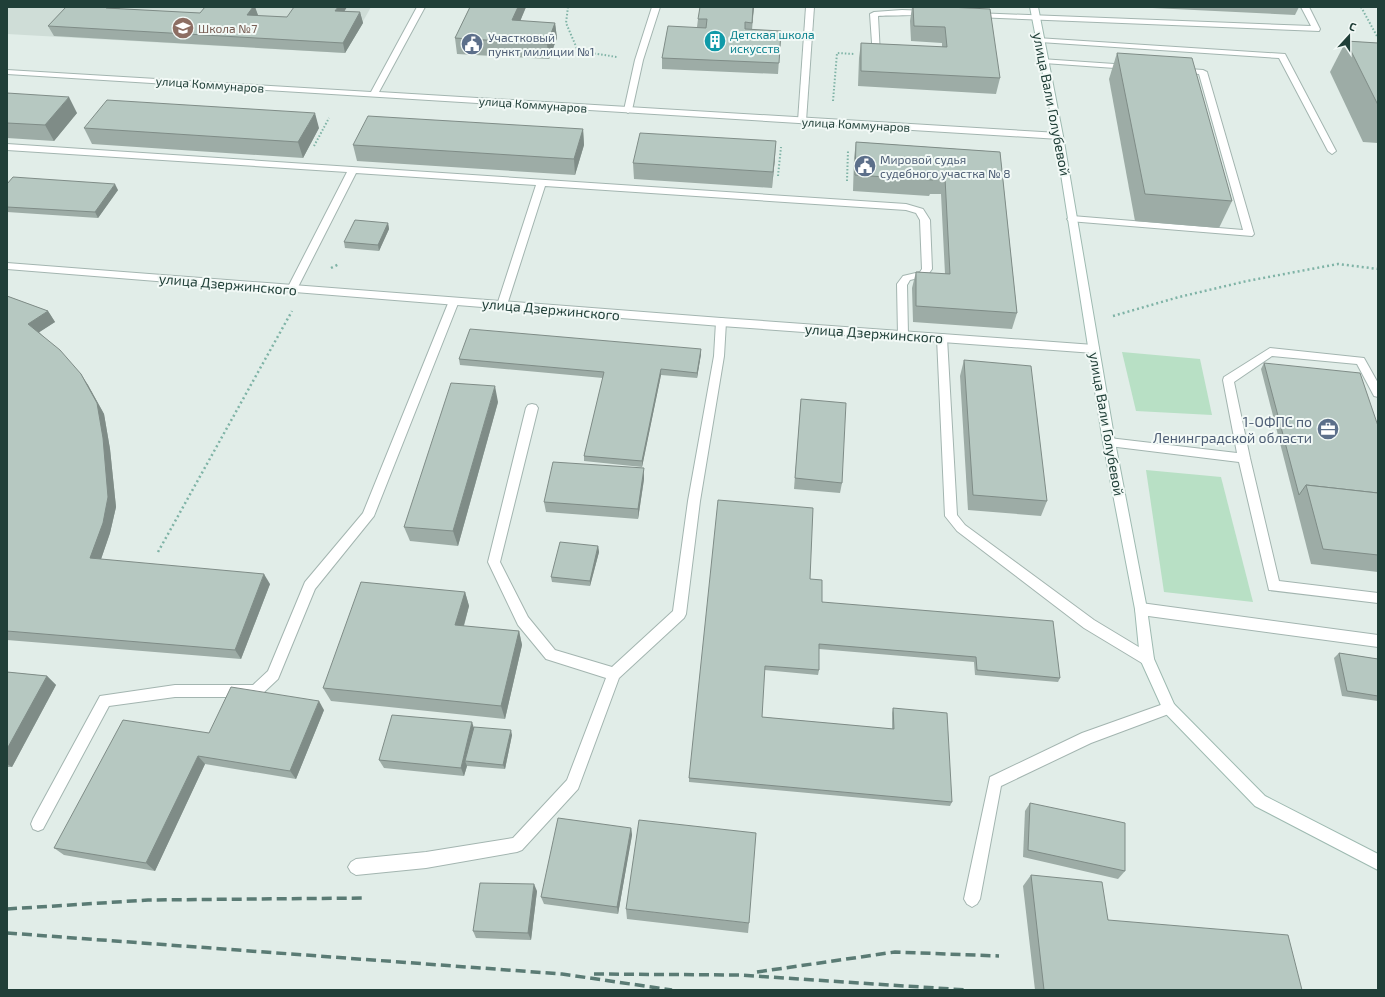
<svg xmlns="http://www.w3.org/2000/svg" width="1385" height="997" viewBox="0 0 1385 997" font-family="'Exo 2',sans-serif">
<style>
.built{fill:#cfddd7}
.green{fill:#b8e0c5}
.lines{fill:none;stroke-linecap:round;stroke-linejoin:round}
.lane-casing{stroke:#a3b5b0;stroke-width:2}
.street-casing{stroke:#a3b5b0;stroke-width:2}
.secondary-casing{stroke:#9ebab1;stroke-width:2}
.path-far1{stroke:#7fb3a6;stroke-width:2;stroke-dasharray:1.5 2;stroke-linecap:butt}
.path{stroke:#7fb3a6;stroke-width:2.5;stroke-dasharray:2 3;stroke-linecap:butt}
.lane{fill:#fff;fill-rule:evenodd}
.street{fill:#fff;fill-rule:evenodd}
.secondary{fill:#fff;fill-rule:evenodd}
.rail{stroke:#5a7b74;stroke-width:3.5;stroke-dasharray:10 5;stroke-linecap:butt}
.wall{fill:#9daca6}
.shaded-wall{fill:#7f8c87}
.building{fill:#b6c8c1;stroke:#7f8c87}
.labels{text-anchor:middle;dominant-baseline:central;stroke-width:4;stroke-linejoin:round;paint-order:stroke}
.far-education-label{font-size:12px;fill:#785e54;stroke:#f2f9f6;text-anchor:start}
.far-culture-label{font-size:12px;fill:#0d838f;stroke:#f2f9f6;text-anchor:start}
.far-service-label{font-size:12px;fill:#4e5e75;stroke:#f2f9f6;text-anchor:start}
.far-street-label{font-size:12px;fill:#203f38;stroke:#f2f9f6}
.street-label{font-size:14px;fill:#203f38;stroke:#f2f9f6}
.service-label{font-size:14px;fill:#4e5e75;stroke:#f2f9f6;text-anchor:end}
</style>
<rect width="100%" height="100%" fill="#e1ede8"/>
<polygon class="built" points="7,7 371,7 345,53 7,34"/>
<g class="green">
<polygon points="1122,352 1200,359 1212,415 1136,411"/>
<polygon points="1146,470 1221,477 1253,602 1164,592"/>
</g>
<g class="lines">
<g class="lane-casing">
<g id="lane">
<polygon points="652,7 660,7 643,60 632,110 628,113 624,110 635,60"/>
<polygon points="806,7 814,7 806,121 802,124 798,121"/>
<polygon points="1301,7 1309,7 1320,29 1319,31 975,17 971,15 975,13 1311,26"/>
<path d="M902,10L928,11L932,13C928,16 887,15 878,16L880,55L879,57H873L870,14L874,12Z"/>
<polygon points="1037,38 1285,54 1336,151 1332,154 1328,151 1279,58 1040,42 1036,40"/>
<polygon points="1041,59 1129,65 1133,67 1129,69 1044,63 1041,63"/>
<polygon points="1176,68 1203,70 1207,72 1254,234 1252,236 1069,221 1067,219 1072,216 1243,230 1199,74 1176,72 1175,70"/>
<polygon points="7,144 906,204 923,209 930,220 932,269 927,276 910,280 907,285 908,335 907,338 899,338 898,335 897,284 903,276 920,272 922,269 920,220 916,213 906,210 545,186 507,305 502,308 497,305 536,185 356,173 297,289 292,292 287,289 347,172 7,150"/>
<polygon points="454,298 459,301 374,516 315,589 278,679 261,695 256,697 175,697 109,706 43,829 38,831 33,829 31,824 33,819 100,696 175,685 253,685 268,671 305,582 363,513 449,301"/>
<polygon points="721,318 725,319 726,322 724,356 700,501 686,614 684,618 619,678 578,789 522,850 517,852 426,868 356,875 351,872 348,867 351,862 356,859 426,852 513,838 567,780 606,678 546,659 518,625 488,562 526,408 528,405 532,404 536,405 538,408 500,562 528,617 555,650 612,667 673,611 688,501 714,356 716,322 717,319"/>
<polygon points="942,334 946,335 947,338 957,515 965,525 1094,620 1152,655 1154,659 1152,663 1147,665 1142,663 1084,628 957,531 945,516 937,338 938,335"/>
<polygon points="1270,348 1364,358 1378,383 1378,397 1374,396 1357,364 1272,356 1234,382 1250,458 1279,581 1378,593 1378,603 1269,590 1239,462 1109,446 1105,445 1103,442 1105,439 1109,438 1237,453 1223,380 1224,377"/>
<polygon points="1141,603 1378,635 1378,647 1141,615 1136,613 1135,609 1136,605"/>
<polygon points="1169,702 1174,704 1176,708 1174,712 1091,743 1001,786 980,899 977,904 972,907 967,904 964,899 990,777 1082,733"/>
</g>
</g>
<g class="street-casing">
<g id="street">
<polygon points="417,7 425,7 379,92 1059,133 1063,136 1059,139 7,74 7,70 371,92"/>
<polygon points="7,263 721,318 1094,345 1098,346 1099,349 1098,352 1094,353 721,326 7,269"/>
</g>
</g>
<g class="secondary-casing">
<polygon id="secondary" points="1030,7 1038,7 1063,136 1115,442 1147,609 1154,659 1174,704 1265,796 1378,854 1378,870 1255,806 1164,712 1140,659 1135,609 1103,442 1055,136"/>
</g>
<g class="path-far1">
<polyline points="568,7 566,23 578,51 617,57"/>
<polyline points="1361,7 1378,38"/>
<polyline points="833,101 837,53 854,54"/>
<polyline points="314,146 329,118"/>
<polyline points="778,176 781,147"/>
<polyline points="847,181 848,151"/>
</g>
<g class="path">
<polyline points="331,268 339,264"/>
<polyline points="1113,316 1179,297 1247,281 1338,264 1378,269"/>
<polyline points="158,552 292,311"/>
</g>
<use href="#lane" class="lane"/>
<use href="#street" class="street"/>
<use href="#secondary" class="secondary"/>
<g class="rail">
<polyline points="7,909 148,900 366,898"/>
<polyline points="7,933 562,974 672,990"/>
<polyline points="757,972 895,952 999,956"/>
<polyline points="594,974 739,975 966,990"/>
</g>
</g>
<g class="wall">
<polygon points="66,7 120,7 119,9 200,13 205,7 255,7 258,16 287,17 344,11 360,12 363,23 345,53 54,36 48,26"/>
<polygon points="470,7 526,7 520,21 555,23 557,38 549,59 457,54 455,38"/>
<polygon points="754,7 752,30 781,31 778,74 662,69 662,58 697,27 698,19"/>
<polygon points="912,7 948,7 1000,78 996,94 858,86 859,58 861,43 942,47 942,43 911,41 910,21"/>
<polygon points="960,7 983,7 983,8"/>
<polygon points="1132,7 1299,7 1295,15"/>
<polygon points="1346,41 1378,43 1378,143 1363,142 1330,72"/>
<polygon points="1117,53 1232,201 1219,228 1135,221 1109,79"/>
<polygon points="7,93 77,113 54,141 7,138"/>
<polygon points="84,128 319,128 303,158 92,144"/>
<polygon points="583,129 584,145 575,175 357,161 353,145"/>
<polygon points="856,142 1000,152 1017,313 1012,329 913,322 912,288 916,272 945,274 941,194 930,194 929,196 853,191 854,158"/>
<polygon points="775,157 772,188 634,179 633,163"/>
<polygon points="7,184 118,190 98,218 7,212"/>
<polygon points="388,223 389,229 379,251 345,248 344,242"/>
<polygon points="7,296 48,311 55,322 39,332 88,385 104,414 110,449 116,507 110,533 101,559 270,584 241,659 7,640"/>
<polygon points="701,349 701,354 697,378 661,375 642,467 584,461 584,456 603,378 460,365 459,359"/>
<polygon points="964,360 1047,501 1041,516 968,510 960,376"/>
<polygon points="1264,363 1378,426 1378,572 1311,564 1261,369"/>
<polygon points="801,399 842,483 840,493 794,489"/>
<polygon points="498,402 458,546 410,541 404,527"/>
<polygon points="644,479 638,519 546,512 544,502"/>
<polygon points="598,546 599,552 590,586 552,582 551,577"/>
<polygon points="810,579 822,602 1060,678 1058,682 975,675 974,662 819,649 819,670 818,675 764,670 762,717 892,729 892,713 893,708 952,802 950,806 689,782 689,778"/>
<polygon points="465,592 469,606 464,626 519,631 522,645 505,719 331,701 323,688"/>
<polygon points="1339,653 1378,659 1378,701 1342,696 1334,658"/>
<polygon points="7,672 47,676 56,685 12,767 7,767"/>
<polygon points="324,710 296,779 205,764 155,871 64,855 54,848 209,733"/>
<polygon points="474,727 512,735 505,769 467,766 464,776 384,768 379,760"/>
<polygon points="1030,803 1125,871 1118,879 1023,857 1025,811"/>
<polygon points="631,828 632,835 618,914 544,904 541,897"/>
<polygon points="1031,875 1108,920 1302,990 1035,990 1023,886"/>
<polygon points="537,891 531,940 476,938 473,931"/>
<polygon points="626,909 749,923 748,933 627,919"/>
</g>
<g class="shaded-wall">
<polygon points="107,7 120,7 120,8 111,19 106,8"/>
<polygon points="253,7 255,7 258,15 251,26 247,15"/>
<polygon points="338,7 347,7 338,22 335,11"/>
<polygon points="518,7 526,7 514,36 512,20"/>
<polygon points="753,7 754,7 751,33 752,23"/>
<polygon points="360,12 363,23 345,53 343,43"/>
<polygon points="555,23 557,38 549,59 547,44"/>
<polygon points="69,97 77,113 54,141 45,125"/>
<polygon points="315,113 319,128 303,158 298,142"/>
<polygon points="583,129 584,145 575,175 574,159"/>
<polygon points="776,141 775,157 772,188 773,172"/>
<polygon points="115,184 118,190 98,218 95,212"/>
<polygon points="388,223 389,229 379,251 378,245"/>
<polygon points="48,311 55,322 35,335 28,324"/>
<polygon points="701,349 701,354 697,378 697,373"/>
<polygon points="661,369 661,375 642,467 642,461"/>
<polygon points="81,374 88,385 104,414 110,449 116,507 110,533 98,568 90,558"/>
<polygon points="495,386 498,402 458,546 453,531"/>
<polygon points="644,468 644,479 638,519 638,509"/>
<polygon points="598,546 599,552 590,586 590,581"/>
<polygon points="264,574 270,584 241,659 235,650"/>
<polygon points="465,592 469,606 460,639 455,625"/>
<polygon points="519,631 522,645 505,719 501,706"/>
<polygon points="47,676 56,685 12,767 7,764 7,749"/>
<polygon points="319,701 324,710 296,779 290,771"/>
<polygon points="472,722 475,731 465,761 467,766 464,776 461,768"/>
<polygon points="511,730 512,735 505,769 503,765"/>
<polygon points="198,756 205,764 155,871 146,863"/>
<polygon points="631,828 632,835 618,914 617,907"/>
<polygon points="534,884 537,891 531,940 528,933"/>
</g>
<g class="building">
<polygon points="66,7 107,7 106,8 200,13 205,7 253,7 247,15 287,17 294,7 338,7 335,11 360,12 343,43 48,26"/>
<polygon points="470,7 518,7 512,20 555,23 547,44 455,38"/>
<polygon points="700,7 753,7 752,23 745,22 745,29 781,31 779,63 662,58 668,26 706,28 707,19 698,19"/>
<polygon points="913,7 948,7 990,9 1000,78 861,71 861,43 947,47 945,27 914,26"/>
<polygon points="1346,41 1378,43 1378,105"/>
<polygon points="1117,53 1192,58 1232,201 1145,194"/>
<polygon points="7,93 69,97 45,125 7,123"/>
<polygon points="107,100 315,113 298,142 84,128"/>
<polygon points="368,116 583,129 574,159 353,145"/>
<polygon points="640,133 776,141 773,172 633,163"/>
<polygon points="856,142 1000,152 1017,313 916,306 916,272 950,274 945,178 932,178 933,180 855,175"/>
<polygon points="13,177 115,184 95,212 7,207 7,184"/>
<polygon points="355,220 388,223 378,245 344,242"/>
<polygon points="7,296 48,311 28,324 60,350 81,374 97,403 103,438 108,497 103,523 90,558 264,574 235,650 7,631"/>
<polygon points="470,329 701,349 697,373 661,369 642,461 584,456 604,372 459,359"/>
<polygon points="964,360 1031,366 1047,501 973,495"/>
<polygon points="1264,363 1360,373 1378,426 1378,493 1306,485 1299,495"/>
<polygon points="451,383 495,386 453,531 404,527"/>
<polygon points="801,399 846,403 842,483 795,478"/>
<polygon points="553,462 644,468 638,509 544,502"/>
<polygon points="1306,485 1378,493 1378,555 1323,549"/>
<polygon points="718,500 813,508 810,579 822,580 822,602 1053,621 1060,678 977,670 976,657 819,644 819,670 765,666 762,717 894,729 893,708 947,713 952,802 689,778"/>
<polygon points="560,542 598,546 590,581 551,577"/>
<polygon points="361,582 465,592 455,625 519,631 501,706 323,688"/>
<polygon points="1339,653 1378,659 1378,696 1347,691"/>
<polygon points="7,672 47,676 7,749"/>
<polygon points="231,687 319,701 290,771 198,756 146,863 54,848 123,720 209,733"/>
<polygon points="392,715 472,722 461,768 379,760"/>
<polygon points="474,727 511,730 503,765 465,761"/>
<polygon points="1030,803 1125,823 1125,871 1028,850"/>
<polygon points="558,818 631,828 617,907 541,897"/>
<polygon points="639,820 756,833 749,923 626,909"/>
<polygon points="1031,875 1102,882 1108,920 1288,935 1302,990 1044,990"/>
<polygon points="480,883 534,884 528,933 473,931"/>
</g>
<defs>
<g id="school-disc" transform="scale(1.15)"><circle r="9.5" fill="#8d6e63" stroke="#f2f9f6"/><path d="M0-5L7-2L0 1L-7-2ZM-4 1L0 2.5L4 1V4Q0 6-4 4Z" fill="#fff"/></g>
<g id="building-disc" transform="scale(1.15)"><circle r="9.5" fill="#0f9aa8" stroke="#f2f9f6"/><path d="M-4-6H4V6H1V3H-1V6H-4ZM-2.5-4.3h1.7v1.8h-1.7ZM.8-4.3h1.7v1.8H.8ZM-2.5-1h1.7V.8h-1.7ZM.8-1h1.7V.8H.8Z" fill="#fff"/></g>
<g id="civic-disc" transform="scale(1.15)"><circle r="9.5" fill="#5c6f8a" stroke="#f2f9f6"/><path d="M-.6-6.5H3V-4.5H.6V-3L4-1V1h2V6H-6V1h2V-1L-.6-3ZM-1.2 2.5V6h2.4V2.5Z" fill="#fff"/></g>
<g id="office-disc" transform="scale(1.15)"><circle r="9.5" fill="#5c6f8a" stroke="#f2f9f6"/><path d="M-6-3h4V-5.5h4V-3h4V5H-6ZM-1-4.5V-3h2v-1.5ZM-6 0V1H6V0Z" fill="#fff"/></g>
</defs>
<g fill-rule="evenodd">
<use href="#school-disc" x="183" y="28"/>
<use href="#building-disc" x="715" y="41"/>
<use href="#civic-disc" x="472" y="44"/>
<use href="#civic-disc" x="865" y="166"/>
<use href="#office-disc" x="1328" y="429"/>
</g>
<g class="labels">
<g class="far-education-label">
<text x="198" y="28">Школа №7</text>
</g>
<g class="far-culture-label">
<text x="730" y="34">Детская школа<tspan x="730" dy="14">искусств</tspan></text>
</g>
<g class="far-service-label">
<text x="488" y="37">Участковый<tspan x="488" dy="14">пункт милиции №1</tspan></text>
<text x="880" y="159">Мировой судья<tspan x="880" dy="14">судебного участка № 8</tspan></text>
</g>
<g class="far-street-label">
<text transform="translate(210 84) rotate(4)">улица Коммунаров</text>
<text transform="translate(533 104) rotate(4)">улица Коммунаров</text>
<text transform="translate(856 124) rotate(3)">улица Коммунаров</text>
</g>
<g class="street-label">
<text transform="translate(1052 104) rotate(79)">улица Вали Голубевой</text>
<text transform="translate(228 284) rotate(5)">улица Дзержинского</text>
<text transform="translate(551 309) rotate(5)">улица Дзержинского</text>
<text transform="translate(874 333) rotate(4)">улица Дзержинского</text>
<text transform="translate(1107 424) rotate(80)">улица Вали Голубевой</text>
</g>
<g class="service-label">
<text x="1312" y="421">1-ОФПС по<tspan x="1312" dy="16">Ленинградской области</tspan></text>
</g>
</g>
<rect width="1385" height="997" fill="none" stroke="#203f38" stroke-width="16"/>
<g transform="translate(1349 36) rotate(21)" stroke="#f2f9f6" stroke-width="3" paint-order="stroke">
<path d="M0-3L7 15L0 10L-7 15Z" fill="#203f38"/>
<text y="-6" font-size="11" font-weight="bold" text-anchor="middle" fill="#203f38">С</text>
</g>
</svg>
